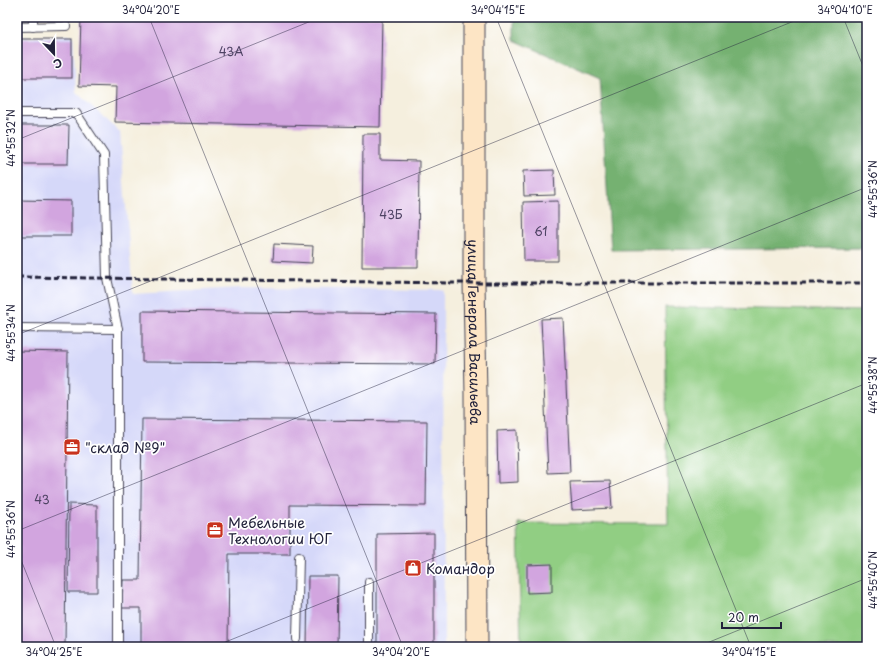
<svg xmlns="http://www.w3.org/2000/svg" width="884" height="664" viewBox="0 0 884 664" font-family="'Playpen Sans',sans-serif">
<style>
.built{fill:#d5d8f9}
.green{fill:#91ce83;stroke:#5a785f}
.forest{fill:#74b171;stroke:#4b6a56}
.building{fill:#d2a5df}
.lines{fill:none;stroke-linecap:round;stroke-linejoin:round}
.lane-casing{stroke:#424153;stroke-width:10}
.secondary-casing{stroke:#424153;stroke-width:23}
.lane{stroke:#fff;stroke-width:8}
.secondary{stroke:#fde5c5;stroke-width:21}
.rail{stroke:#22223b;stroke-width:3;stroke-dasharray:6 3;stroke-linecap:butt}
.ticks{fill:none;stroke:#22223b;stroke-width:1;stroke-opacity:0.45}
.labels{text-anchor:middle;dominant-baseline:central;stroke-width:3.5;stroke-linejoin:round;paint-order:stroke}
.number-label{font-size:12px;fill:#4e4364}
.street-label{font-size:14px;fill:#22223b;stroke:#fff}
.poi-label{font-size:14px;fill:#22223b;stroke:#fff;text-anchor:start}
.neatline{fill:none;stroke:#22223b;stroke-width:1.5}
.ticks-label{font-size:10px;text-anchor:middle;fill:#22223b}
</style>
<rect width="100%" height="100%" fill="#fff"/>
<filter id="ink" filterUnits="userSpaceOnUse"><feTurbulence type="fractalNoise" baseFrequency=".025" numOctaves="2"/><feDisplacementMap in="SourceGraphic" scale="8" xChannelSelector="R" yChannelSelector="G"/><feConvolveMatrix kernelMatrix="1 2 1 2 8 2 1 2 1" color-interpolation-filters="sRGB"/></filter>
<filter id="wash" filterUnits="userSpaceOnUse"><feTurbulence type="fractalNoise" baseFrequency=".012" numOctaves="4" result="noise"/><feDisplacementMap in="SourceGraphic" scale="16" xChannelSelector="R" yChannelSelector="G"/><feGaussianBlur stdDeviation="0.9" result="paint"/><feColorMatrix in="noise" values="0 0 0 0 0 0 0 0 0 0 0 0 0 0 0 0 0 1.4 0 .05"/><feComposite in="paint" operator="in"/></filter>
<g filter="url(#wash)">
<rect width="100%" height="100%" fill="#f5efde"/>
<polygon class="built" points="73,35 76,92 120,132 133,294 240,288 443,290 444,647 17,647 17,38"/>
<polygon class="green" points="665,307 867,311 867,647 521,647 518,523 668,524"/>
<polygon class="forest" points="514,17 867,17 867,248 611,250 600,78 514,40"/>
<g id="blocks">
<g class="building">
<polygon points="81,17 382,17 380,127 115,122 116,87 79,86"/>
<rect x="17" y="39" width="55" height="39"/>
<polygon points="17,125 69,125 68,164 17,164"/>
<polygon points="363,134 380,134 380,160 419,161 418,267 362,267"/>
<polygon points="554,170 555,195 524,196 523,171"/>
<polygon points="17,200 71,201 71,236 17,236"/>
<polygon points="558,201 558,261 524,261 523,202"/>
<polygon points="274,244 313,246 312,263 273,261"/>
<polygon points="142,311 436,314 435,364 142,362"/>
<polygon points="563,318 570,472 548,473 541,319"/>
<polygon points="17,351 68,352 65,647 17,647"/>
<polygon points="142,419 427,421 426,506 290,505 290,554 229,554 228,647 141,647 141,608 122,608 123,580 140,580"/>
<polygon points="517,430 518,482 498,483 497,431"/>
<polygon points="610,481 612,508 572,510 570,482"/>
<polygon points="69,504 97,505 97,592 68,592"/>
<polygon points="434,533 434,647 377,647 377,534"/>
<polygon points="552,564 552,592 527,593 527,565"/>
<polygon points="308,576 338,576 337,647 307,647"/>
</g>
</g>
</g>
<g filter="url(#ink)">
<use href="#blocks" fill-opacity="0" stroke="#424153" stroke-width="1"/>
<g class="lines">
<g class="lane-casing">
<g id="lane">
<polyline points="33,17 33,27"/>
<polyline points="17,27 66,26"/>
<polyline points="17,113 76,113 104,155 107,278 118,329 118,647"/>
<polyline points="17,328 118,329"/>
<polyline points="369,582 369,647"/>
<polyline points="297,639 299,557"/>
</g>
</g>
<g class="secondary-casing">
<g id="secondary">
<path id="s1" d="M474,17V283L476,394L477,647"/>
</g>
</g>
<use href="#lane" class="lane"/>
<use href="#secondary" class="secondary"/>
<polyline class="rail" points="17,277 450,283 867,283"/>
</g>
</g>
<path class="ticks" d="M149,17L403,647M496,17L751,647M843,17L867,76M17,140L321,17M17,335L804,17M17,531L867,187M17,550L56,647M213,647L867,383M697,647L867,578"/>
<defs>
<g id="office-square" transform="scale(0.9)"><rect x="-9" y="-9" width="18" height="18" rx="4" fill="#c8321e" stroke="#fff"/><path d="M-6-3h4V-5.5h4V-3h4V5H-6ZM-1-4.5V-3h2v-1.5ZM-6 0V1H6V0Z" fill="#fff"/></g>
<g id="shop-square" transform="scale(0.9)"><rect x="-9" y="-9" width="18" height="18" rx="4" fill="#c8321e" stroke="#fff"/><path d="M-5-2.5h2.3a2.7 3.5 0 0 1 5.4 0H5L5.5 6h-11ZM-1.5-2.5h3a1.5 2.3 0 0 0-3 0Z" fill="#fff"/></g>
</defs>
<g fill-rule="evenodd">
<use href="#office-square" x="72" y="447"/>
<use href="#office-square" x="215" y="530"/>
<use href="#shop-square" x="413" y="568"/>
</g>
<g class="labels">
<g class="number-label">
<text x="231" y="51">43А</text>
<text x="391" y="214">43Б</text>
<text x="541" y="231">61</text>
<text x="42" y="499">43</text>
</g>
<g class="street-label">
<text stroke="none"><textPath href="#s1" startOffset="315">улица Генерала Васильева</textPath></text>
</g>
<g class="poi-label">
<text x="85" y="447">"склад №9"</text>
<text x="228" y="522">Мебельные<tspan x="228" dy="16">Технологии ЮГ</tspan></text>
<text x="426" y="568">Командор</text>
</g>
</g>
<rect width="884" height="664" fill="none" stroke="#fff" stroke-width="44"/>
<g transform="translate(54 54) rotate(158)" stroke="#ffffff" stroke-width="3" paint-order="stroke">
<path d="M0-3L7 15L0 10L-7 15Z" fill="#22223b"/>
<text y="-6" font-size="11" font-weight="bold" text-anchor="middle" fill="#22223b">С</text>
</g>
<path d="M722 622v6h59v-6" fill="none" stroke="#22223b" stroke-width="2"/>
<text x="728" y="622" font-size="12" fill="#22223b" stroke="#ffffff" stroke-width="3" paint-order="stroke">20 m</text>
<rect x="22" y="22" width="840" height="620" class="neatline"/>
<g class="ticks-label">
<text x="151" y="14">34°04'20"E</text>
<text x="498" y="14">34°04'15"E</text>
<text x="845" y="14">34°04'10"E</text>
<text transform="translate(11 138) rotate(-90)" y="4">44°55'32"N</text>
<text transform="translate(873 189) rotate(-90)" y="4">44°55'36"N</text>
<text transform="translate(11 333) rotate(-90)" y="4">44°55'34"N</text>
<text transform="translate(873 385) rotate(-90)" y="4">44°55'38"N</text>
<text transform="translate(11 529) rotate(-90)" y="4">44°55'36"N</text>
<text transform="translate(873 580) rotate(-90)" y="4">44°55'40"N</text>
<text x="54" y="656">34°04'25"E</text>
<text x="401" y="656">34°04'20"E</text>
<text x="749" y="656">34°04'15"E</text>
</g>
</svg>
